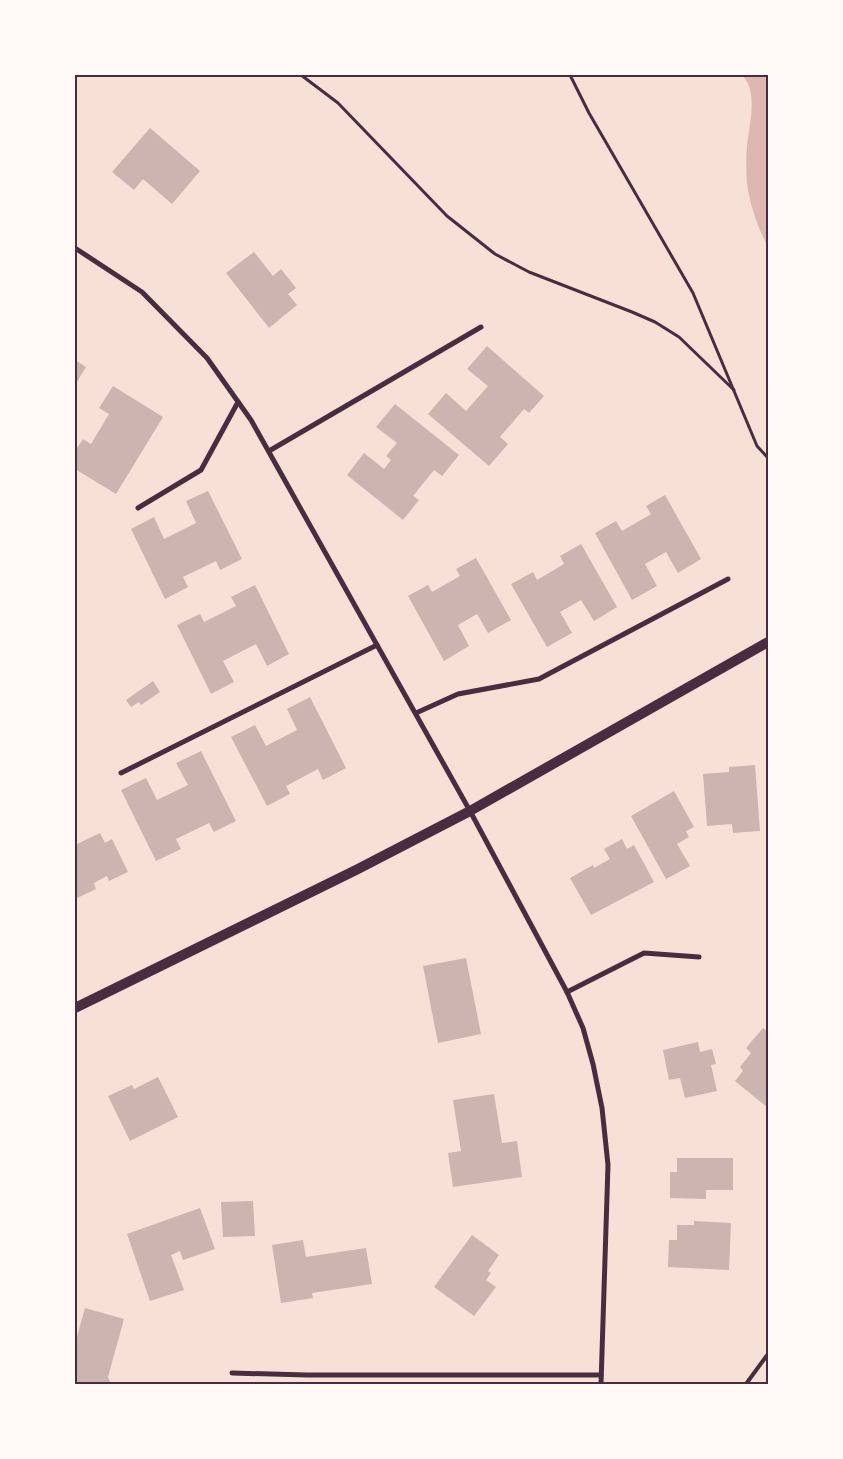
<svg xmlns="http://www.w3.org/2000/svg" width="843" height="1459" viewBox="0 0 843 1459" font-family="'Golos Text',sans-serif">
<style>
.water{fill:#dcb8b0}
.building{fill:#ccb4b1}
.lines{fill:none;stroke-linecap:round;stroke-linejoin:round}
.path{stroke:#4a2c40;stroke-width:3}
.service{stroke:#4a2c40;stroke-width:4}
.minor{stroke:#4a2c40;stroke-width:5}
.secondary{stroke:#4a2c40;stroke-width:10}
.neatline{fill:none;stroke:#4a2c40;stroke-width:2}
</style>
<rect width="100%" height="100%" fill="#f7e1d7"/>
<path class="water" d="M742,75H768V247C758,228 750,205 747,184C746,172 746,158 747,146C749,125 759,92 742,75Z"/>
<g class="building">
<polygon points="150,128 200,171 172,204 143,179 134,190 112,172"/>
<polygon points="254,252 273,276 281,269 296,288 288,294 297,305 269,328 226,273"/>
<polygon points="487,346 544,396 529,413 524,409 500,437 508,444 489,466 428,414 446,393 466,411 488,386 467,369"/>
<polygon points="75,360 86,367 75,385"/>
<polygon points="113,386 163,417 116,494 75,469 75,451 83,439 91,444 109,414 99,408"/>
<polygon points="395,404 459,455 442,476 434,470 413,496 419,500 403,520 347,475 364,453 384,469 391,460 386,456 397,443 376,427"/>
<polygon points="208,491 242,559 220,570 216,561 183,577 188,587 165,599 131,529 154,517 164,539 196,523 186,501"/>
<polygon points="665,495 701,559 678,573 666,552 645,564 657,586 632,600 595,533 616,521 622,531 651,514 646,506"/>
<polygon points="581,544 617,607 594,621 581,600 560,612 572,633 547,647 511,584 533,572 537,580 564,564 560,556"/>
<polygon points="476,558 511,620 488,633 477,614 458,625 469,646 444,661 408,596 428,585 432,592 460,576 456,569"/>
<polygon points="255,585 289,654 267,666 256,644 223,661 234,682 211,694 177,625 200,614 204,622 236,606 231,597"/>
<polygon points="153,681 160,692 141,705 139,702 131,707 126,700"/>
<polygon points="310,697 346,768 323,780 318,769 286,786 290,794 267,806 231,737 255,725 266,746 297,730 287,709"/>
<polygon points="201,751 236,821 214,832 209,823 176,839 181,849 156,861 121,790 146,778 157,800 188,785 176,763"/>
<polygon points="755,765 760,831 733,833 732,824 707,826 703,774 729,772 729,767"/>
<polygon points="674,791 694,827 686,831 689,837 677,844 690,866 666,879 631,816"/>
<polygon points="100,833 105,843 112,839 128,872 109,881 107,876 94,883 96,889 75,899 75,845"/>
<polygon points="622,839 627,849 634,845 654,882 591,915 570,878 593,865 594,868 610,859 604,849"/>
<polygon points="466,958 481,1034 438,1043 423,966"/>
<polygon points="763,1028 768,1032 768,1108 735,1081 743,1071 740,1067 751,1053 746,1048"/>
<polygon points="698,1042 700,1052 712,1049 716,1064 711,1065 717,1091 685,1098 680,1078 669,1080 663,1050"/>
<polygon points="158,1077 178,1117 130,1141 108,1096 132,1085 134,1089"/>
<polygon points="494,1094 502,1143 517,1141 522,1177 453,1187 448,1153 461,1151 453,1100"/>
<polygon points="677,1158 733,1158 733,1190 706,1190 706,1199 670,1198 670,1172 677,1172"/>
<polygon points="253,1201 255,1236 223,1237 221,1202"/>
<polygon points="200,1208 215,1249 183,1260 180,1251 171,1255 184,1290 150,1301 127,1234"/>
<polygon points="694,1221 731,1223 729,1270 668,1267 669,1240 677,1240 677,1225 694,1225"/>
<polygon points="472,1235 499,1255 488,1271 491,1273 486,1280 496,1287 474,1316 434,1287"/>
<polygon points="303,1240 306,1257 366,1248 372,1284 312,1293 313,1298 281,1303 272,1245"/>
<polygon points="85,1308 124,1319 108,1377 111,1384 75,1384 75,1344"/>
</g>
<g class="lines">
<g class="path">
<polyline points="301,75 338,103 447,216 495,254 529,272 632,312 655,322 679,337 734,390"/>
<polyline points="570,75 589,113 693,293 757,446 768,458"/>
</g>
<polyline class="service" points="746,1384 768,1354"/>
<g class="minor">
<polyline points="75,248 142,292 207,358 251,420 470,811 567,992 583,1028 593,1064 602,1108 608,1165 601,1384"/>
<polyline points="269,451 481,327"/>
<polyline points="138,508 201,470 238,402"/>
<polyline points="416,713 458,694 539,679 728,579"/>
<polyline points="121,773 377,645"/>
<polyline points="567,992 644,953 699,957"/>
<polyline points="232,1373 307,1375 601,1375"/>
</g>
<polyline class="secondary" points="75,1008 356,870 470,811 768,642"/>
</g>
<rect width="843" height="1459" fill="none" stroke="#fffaf5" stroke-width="152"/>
<rect x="76" y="76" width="691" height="1307" class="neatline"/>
</svg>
